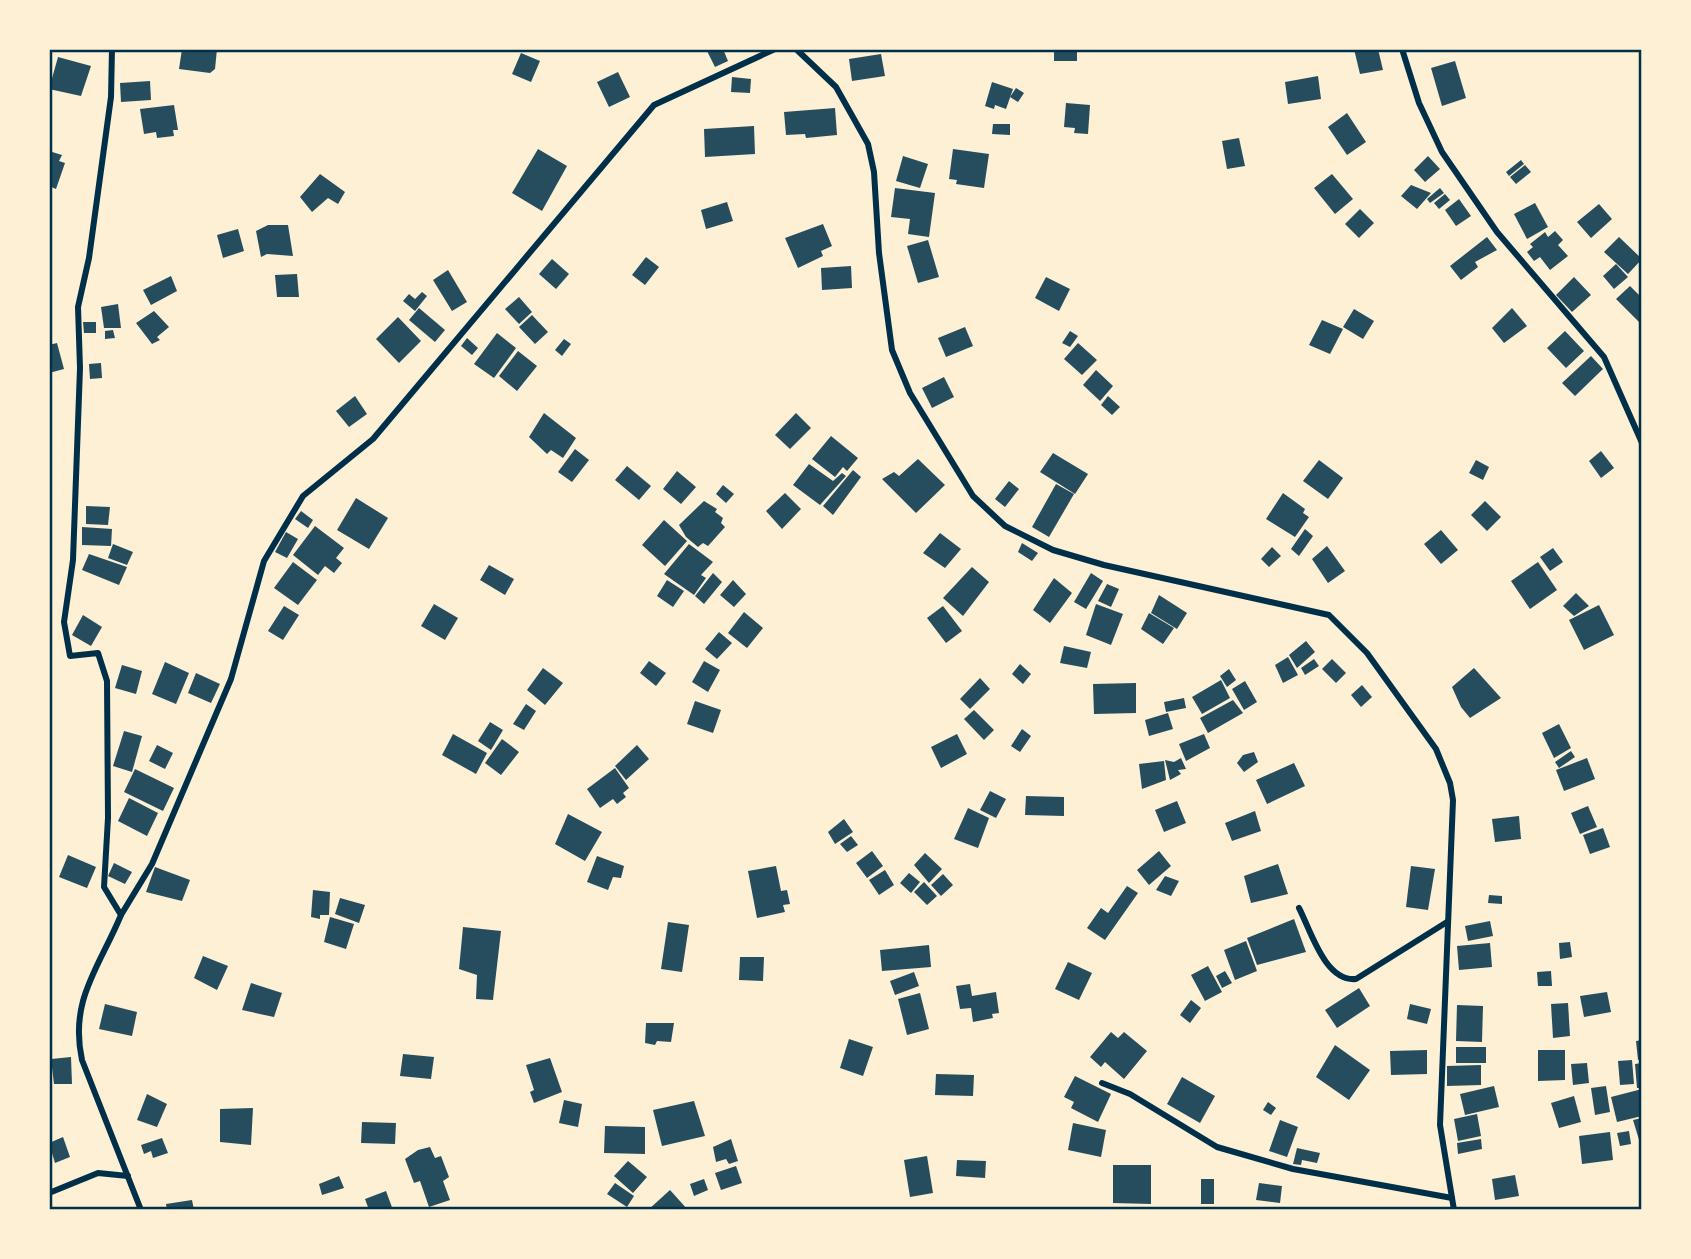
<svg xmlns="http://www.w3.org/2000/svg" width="1691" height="1259" viewBox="0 0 1691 1259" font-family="Roboto,sans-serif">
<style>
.building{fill:#264d5e}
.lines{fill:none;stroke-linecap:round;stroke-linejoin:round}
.minor{stroke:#003049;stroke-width:6}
.neatline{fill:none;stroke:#003049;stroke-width:2.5}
</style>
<rect width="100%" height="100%" fill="#fdf0d5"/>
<g class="building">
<polygon points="182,49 217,49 215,69 210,73 179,69"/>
<polygon points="706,49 723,49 728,61 715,67"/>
<rect x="1054" y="49" width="23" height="12"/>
<polygon points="1354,49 1378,49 1383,70 1360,74"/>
<polygon points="521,53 540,61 531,82 512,74"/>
<polygon points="881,54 885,76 852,81 849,59"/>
<polygon points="58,57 91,66 81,96 49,89"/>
<polygon points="1455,61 1466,98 1442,106 1431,68"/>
<polygon points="618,72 630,97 609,107 597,82"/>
<polygon points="1318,76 1321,99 1288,104 1285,82"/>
<polygon points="732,77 751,79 750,93 731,92"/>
<polygon points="150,81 151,100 121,102 120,83"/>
<polygon points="992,82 1013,89 1006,109 995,105 994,109 985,106"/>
<polygon points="1016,88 1024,93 1018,102 1010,97"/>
<polygon points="1066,103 1090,105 1088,134 1074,133 1075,128 1064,127"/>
<polygon points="174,105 178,130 173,130 174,136 157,138 156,132 144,134 140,109"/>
<polygon points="835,108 837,135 806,138 805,134 786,135 784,112"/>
<polygon points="1347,113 1366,142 1347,155 1328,127"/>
<polygon points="993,124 1010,124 1010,135 992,134"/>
<polygon points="754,126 755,154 705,157 704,129"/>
<polygon points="1239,138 1245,166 1227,169 1222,141"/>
<polygon points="538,149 567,166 542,211 512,193"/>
<polygon points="953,149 989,154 984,188 956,184 957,180 949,179"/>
<polygon points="49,151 62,155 59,161 65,163 56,189 49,186"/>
<polygon points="903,156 928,164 920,188 896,181"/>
<polygon points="1428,156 1440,169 1425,182 1414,170"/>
<polygon points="1521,160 1524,164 1509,176 1506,172"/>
<polygon points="1525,165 1531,172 1516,184 1510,177"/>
<polygon points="320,174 345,192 338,204 328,198 312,212 300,197"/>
<polygon points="1332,174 1353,199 1335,214 1314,188"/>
<polygon points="1411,185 1431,193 1417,209 1401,196"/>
<polygon points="895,188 935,193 929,237 908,234 910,219 891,217"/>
<polygon points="1440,188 1444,193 1430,203 1427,199"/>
<polygon points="1445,194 1450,200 1439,209 1434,203"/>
<polygon points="1459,199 1471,216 1456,226 1445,210"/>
<polygon points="727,202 733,221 706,229 701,210"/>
<polygon points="1535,203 1548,227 1527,239 1514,214"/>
<polygon points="1599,204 1612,219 1591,238 1577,222"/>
<polygon points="1360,209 1374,223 1359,238 1345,224"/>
<polygon points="823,224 832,246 821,251 823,256 798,268 785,238"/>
<polygon points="268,225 288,225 293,256 267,254 261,257 256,231"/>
<polygon points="238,229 244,251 223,258 217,235"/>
<polygon points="1555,231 1563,240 1558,245 1568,256 1550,270 1540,257 1534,261 1527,252 1533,247 1530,244 1545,232 1548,237"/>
<polygon points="1487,237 1497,250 1475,262 1478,267 1461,280 1450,266"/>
<polygon points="1619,237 1642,259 1628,274 1604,252"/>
<polygon points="928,240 939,277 918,283 907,246"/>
<polygon points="646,257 659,267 645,285 632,275"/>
<polygon points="552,259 569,274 556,289 539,274"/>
<polygon points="1616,264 1628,277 1614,289 1603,276"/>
<polygon points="851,266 852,288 822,290 821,268"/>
<polygon points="448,270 467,302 452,311 433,280"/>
<polygon points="297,274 299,297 277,297 275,275"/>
<polygon points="171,276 177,291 151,305 143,290"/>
<polygon points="1046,277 1070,289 1059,311 1035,298"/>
<polygon points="1574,277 1591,295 1572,312 1556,295"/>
<polygon points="1630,286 1642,298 1642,319 1639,322 1616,299"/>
<polygon points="422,292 427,296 415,311 403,301 409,294 415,299"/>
<polygon points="519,297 532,312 519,324 505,309"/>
<polygon points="118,304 121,328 104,328 101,307"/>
<polygon points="419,308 445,330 435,342 409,320"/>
<polygon points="1512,308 1527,326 1504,343 1492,328"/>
<polygon points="1354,309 1374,321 1363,339 1343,327"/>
<polygon points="154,311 169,327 157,337 160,340 152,344 136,323"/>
<polygon points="532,315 548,332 535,344 519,327"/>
<polygon points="398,317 421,341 399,363 376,339"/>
<polygon points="1322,320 1343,329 1330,354 1309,345"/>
<polygon points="83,322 96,322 96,333 84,333"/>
<polygon points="965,327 973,346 946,357 938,338"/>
<polygon points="113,330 115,338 105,339 105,331"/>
<polygon points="1070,331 1078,336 1070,347 1062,343"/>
<polygon points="1565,331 1584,351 1566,368 1547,348"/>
<polygon points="497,333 516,348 494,378 474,364"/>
<polygon points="467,338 478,348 472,355 461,346"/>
<polygon points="564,339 571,344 562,356 555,350"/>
<polygon points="57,343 64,369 49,373 49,345"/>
<polygon points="1078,343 1097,360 1082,375 1064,359"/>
<polygon points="518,351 537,366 517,391 499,376"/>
<polygon points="1591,356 1603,369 1575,396 1562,383"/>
<polygon points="101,363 102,378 90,379 89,364"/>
<polygon points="1096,370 1113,386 1100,401 1083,385"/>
<polygon points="944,377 954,397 932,408 922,388"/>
<polygon points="355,396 367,414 349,427 336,411"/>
<polygon points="1108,396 1120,407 1112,415 1101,405"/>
<polygon points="544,413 576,438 563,458 551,450 547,454 529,437"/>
<polygon points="796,413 811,428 790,449 775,435"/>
<polygon points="831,436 858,458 847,471 843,467 835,477 812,459"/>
<polygon points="575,449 589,460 572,482 558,472"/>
<polygon points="1601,451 1614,468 1601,478 1589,461"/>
<polygon points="1053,453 1088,474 1075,494 1040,472"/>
<polygon points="918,459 945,485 916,513 882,479 894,472 899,476"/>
<polygon points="1319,460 1343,478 1328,499 1303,481"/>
<polygon points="1476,460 1489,467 1483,480 1469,473"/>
<polygon points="809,464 833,481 842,473 846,476 820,505 793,485"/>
<polygon points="627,466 651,486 639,500 615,480"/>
<polygon points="853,470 861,477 833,515 823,506"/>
<polygon points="677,471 696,487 681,504 663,489"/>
<polygon points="1009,481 1019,489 1005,507 995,499"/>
<polygon points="1056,484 1074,494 1049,537 1032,527"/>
<polygon points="723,485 734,494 726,503 716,494"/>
<polygon points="785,493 801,509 782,529 766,511"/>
<polygon points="1283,493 1305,509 1303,513 1309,517 1295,537 1266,519"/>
<polygon points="356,498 388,518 369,549 337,530"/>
<polygon points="704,501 717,509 715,512 723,518 721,523 725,527 708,546 703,543 698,547 686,537 679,525"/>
<polygon points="1485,501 1501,517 1487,531 1471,515"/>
<polygon points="86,506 110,507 108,525 86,524"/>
<polygon points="301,511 313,520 308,528 295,519"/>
<polygon points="664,520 687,541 665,566 642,545"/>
<polygon points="315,526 344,548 336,558 342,563 334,573 325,566 318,575 293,555"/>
<polygon points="82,527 112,529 111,546 82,545"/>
<polygon points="1305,529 1313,536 1299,556 1291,549"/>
<polygon points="1441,530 1458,550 1441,564 1424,544"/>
<polygon points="286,532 298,539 287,558 275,552"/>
<polygon points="940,533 961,549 945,568 923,553"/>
<polygon points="1022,543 1038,553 1032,561 1018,552"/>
<polygon points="113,544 133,552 127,565 108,558"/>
<polygon points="689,544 713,562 701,575 706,578 694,595 664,574"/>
<polygon points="1327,546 1345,571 1328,583 1312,559"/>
<polygon points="1272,547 1281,556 1269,567 1261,559"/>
<polygon points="1553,548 1563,562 1550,571 1540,557"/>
<polygon points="89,554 127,567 119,585 82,570"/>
<polygon points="293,562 317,580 298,605 274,588"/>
<polygon points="1538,562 1557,590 1530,609 1511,581"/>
<polygon points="489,565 514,579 505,595 480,580"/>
<polygon points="972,567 989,582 963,616 943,598"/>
<polygon points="713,573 722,582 704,604 695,596"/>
<polygon points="1091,573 1103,581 1086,609 1074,602"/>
<polygon points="1054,578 1072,593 1050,623 1033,610"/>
<polygon points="667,580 684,591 673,607 657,596"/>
<polygon points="733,580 746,594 734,607 720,595"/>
<polygon points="1107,584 1119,589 1111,607 1098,601"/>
<polygon points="1576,593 1589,606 1574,616 1563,606"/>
<polygon points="1159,595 1187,613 1177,629 1151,613"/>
<polygon points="434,604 458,618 445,640 421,626"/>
<polygon points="1096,604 1123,614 1111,645 1086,635"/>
<polygon points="1599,605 1614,635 1584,650 1569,620"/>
<polygon points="284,606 299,615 283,640 268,631"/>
<polygon points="943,606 962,631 946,643 927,618"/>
<polygon points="744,612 763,628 747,648 728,633"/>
<polygon points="1149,613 1174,628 1163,644 1141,629"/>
<polygon points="83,615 102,627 91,646 72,635"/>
<polygon points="719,632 732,643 717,659 705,649"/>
<polygon points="1306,641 1315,652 1297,668 1289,655"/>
<polygon points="1064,646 1091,652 1087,668 1060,663"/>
<polygon points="1288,657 1298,675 1283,683 1275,665"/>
<polygon points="1314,659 1319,666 1305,675 1301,668"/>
<polygon points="1332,659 1346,673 1336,683 1322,669"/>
<polygon points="649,661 666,673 656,686 640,673"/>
<polygon points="704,661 720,670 708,692 692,682"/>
<polygon points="165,662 189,673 176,704 152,694"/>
<polygon points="1020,664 1031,674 1023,684 1012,674"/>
<polygon points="122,665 142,671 136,694 115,688"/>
<polygon points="543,668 563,683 545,705 527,690"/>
<polygon points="1474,668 1501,698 1470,718 1461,707 1452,687"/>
<polygon points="1229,669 1236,680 1227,687 1220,676"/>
<polygon points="196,673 220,684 211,703 188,693"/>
<polygon points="980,678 990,689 970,709 960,699"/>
<polygon points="1221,680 1230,698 1202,714 1192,697"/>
<polygon points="1245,681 1257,702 1244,710 1232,689"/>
<polygon points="1136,683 1136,713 1094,714 1093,684"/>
<polygon points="1362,685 1372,697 1361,707 1351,695"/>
<polygon points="1184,698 1186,708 1166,712 1164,702"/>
<polygon points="1233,700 1243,713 1208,733 1200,718"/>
<polygon points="695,701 721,710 713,733 687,724"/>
<polygon points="526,704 536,711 524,730 513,724"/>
<polygon points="974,710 994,730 984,740 964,719"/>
<polygon points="1168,713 1173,729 1149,736 1145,720"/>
<polygon points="490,722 503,730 491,750 478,741"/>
<polygon points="1559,724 1571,748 1554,758 1542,733"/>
<polygon points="1022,729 1031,736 1020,752 1011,746"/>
<polygon points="124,731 142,736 132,772 113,766"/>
<polygon points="453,734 487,753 476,774 442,755"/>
<polygon points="957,734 967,754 941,768 931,747"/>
<polygon points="1204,734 1210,748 1186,761 1179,744"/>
<polygon points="502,739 519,752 501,775 485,763"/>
<polygon points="157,745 173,753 165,769 149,761"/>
<polygon points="637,745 649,759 626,780 615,766"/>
<polygon points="1571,751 1575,757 1559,768 1555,762"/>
<polygon points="1254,752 1258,762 1244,772 1237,763 1243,755"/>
<polygon points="1181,758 1186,769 1178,770 1181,774 1170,780 1165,760 1174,762"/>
<polygon points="1587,758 1595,779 1564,791 1556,770"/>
<polygon points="1164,761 1166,780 1142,789 1139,764"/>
<polygon points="1294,763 1305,786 1267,804 1256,780"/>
<polygon points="615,768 629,788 623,793 626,797 617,804 613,799 600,808 587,789"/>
<polygon points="135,769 174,788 163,811 124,792"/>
<polygon points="990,791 1006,799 996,818 980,810"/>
<polygon points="1026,796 1064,797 1064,816 1025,815"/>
<polygon points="129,798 158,813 147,836 118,821"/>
<polygon points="1177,801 1186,823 1164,832 1155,810"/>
<polygon points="1588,806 1597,827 1580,834 1571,813"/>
<polygon points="968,808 989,818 978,848 954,839"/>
<polygon points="1255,811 1261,831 1232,841 1225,823"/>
<polygon points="568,814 602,832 585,861 555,844"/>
<polygon points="1519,816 1521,839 1495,842 1492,819"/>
<polygon points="844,819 853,832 835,844 828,832"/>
<polygon points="1603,828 1610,847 1590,854 1583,835"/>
<polygon points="851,836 858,845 847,852 840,844"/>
<polygon points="872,851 883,866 867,878 856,863"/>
<polygon points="1159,851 1171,866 1149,885 1137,870"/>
<polygon points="925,853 942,869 929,883 914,865"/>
<polygon points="68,855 96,867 87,888 59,877"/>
<polygon points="597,856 624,866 621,878 613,877 608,890 587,882"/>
<polygon points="114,863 132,872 125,884 108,876"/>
<polygon points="1278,864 1288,894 1251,903 1244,876"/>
<polygon points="776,866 781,891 787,890 790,904 783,905 785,912 757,918 748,871"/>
<polygon points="1411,866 1435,869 1428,910 1406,907"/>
<polygon points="155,867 190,880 182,901 146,892"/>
<polygon points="885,870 894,885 879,895 869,880"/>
<polygon points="909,873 920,882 911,893 900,883"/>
<polygon points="943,874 953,885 941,896 931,885"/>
<polygon points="1165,876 1179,881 1171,896 1156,890"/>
<polygon points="924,882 937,896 927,905 914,892"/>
<polygon points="1127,886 1138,893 1105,940 1087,928 1101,908 1108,913"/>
<polygon points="313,890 330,892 329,915 320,915 320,919 311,917"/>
<polygon points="1489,895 1502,896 1502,904 1488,903"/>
<polygon points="340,898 365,905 359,923 335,914"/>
<polygon points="330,917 354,924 346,949 324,942"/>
<polygon points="1294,919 1306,952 1257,965 1247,938"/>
<polygon points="1490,921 1493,936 1468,941 1465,926"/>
<polygon points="668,922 689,925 682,972 661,969"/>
<polygon points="463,927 501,931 493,1000 476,999 477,975 459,969"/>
<polygon points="1246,941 1257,971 1235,980 1224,950"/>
<polygon points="1570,942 1572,957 1560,959 1559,943"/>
<polygon points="1490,943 1492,967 1459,970 1457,946"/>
<polygon points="929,945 931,967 882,971 880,950"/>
<polygon points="203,956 228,966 217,990 194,978"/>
<polygon points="740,957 764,957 763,981 739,980"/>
<polygon points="1068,962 1092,973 1079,1000 1055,989"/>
<polygon points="1208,966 1222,992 1205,1001 1191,975"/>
<polygon points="1225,971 1232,983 1222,988 1216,976"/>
<polygon points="1551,971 1552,986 1538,986 1537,972"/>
<polygon points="914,972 919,986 895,995 890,981"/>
<polygon points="251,983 282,993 274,1017 242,1010"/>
<polygon points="970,984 972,996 996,992 999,1013 992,1014 993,1018 973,1022 971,1008 960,1009 956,986"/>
<polygon points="1359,988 1370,1006 1337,1028 1325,1010"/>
<polygon points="1607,992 1611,1012 1584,1017 1580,996"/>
<polygon points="920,993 929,1029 907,1035 898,999"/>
<polygon points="1191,1000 1201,1008 1190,1023 1180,1015"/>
<polygon points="1568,1003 1570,1036 1553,1038 1551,1004"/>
<polygon points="105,1004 137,1012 132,1036 99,1029"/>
<polygon points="1410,1004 1431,1009 1427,1024 1407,1019"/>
<polygon points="1457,1005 1483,1006 1482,1042 1456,1041"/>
<polygon points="646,1023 674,1023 671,1042 657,1041 655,1045 645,1043"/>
<polygon points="1111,1032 1118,1038 1124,1032 1147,1051 1124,1079 1105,1062 1101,1067 1090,1057"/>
<polygon points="849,1039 873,1047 863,1076 840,1068"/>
<polygon points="1642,1040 1642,1059 1638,1060 1636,1041"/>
<polygon points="1335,1045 1370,1070 1349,1100 1316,1077"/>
<rect x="1456" y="1047" width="30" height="16"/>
<polygon points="1427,1050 1427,1074 1391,1075 1390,1051"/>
<polygon points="1538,1050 1565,1050 1565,1080 1538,1081"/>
<polygon points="403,1054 434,1057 431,1079 400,1076"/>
<polygon points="71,1057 72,1084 54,1084 51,1059"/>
<polygon points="550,1058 562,1092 534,1103 530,1092 534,1090 526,1065"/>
<polygon points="1632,1060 1634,1084 1620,1085 1618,1061"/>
<polygon points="1587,1063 1589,1083 1573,1085 1571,1064"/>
<polygon points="1642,1063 1642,1088 1637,1088 1635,1064"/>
<polygon points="1481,1065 1481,1085 1447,1086 1447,1066"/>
<polygon points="936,1074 974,1075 973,1096 935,1095"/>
<polygon points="1075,1076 1111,1094 1098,1122 1071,1108 1074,1102 1064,1097"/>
<polygon points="1182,1077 1215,1096 1200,1123 1167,1104"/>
<polygon points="1494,1086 1499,1107 1465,1115 1460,1094"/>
<polygon points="1606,1086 1610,1112 1595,1115 1591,1088"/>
<polygon points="1642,1089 1642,1116 1617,1122 1611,1097"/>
<polygon points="147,1094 167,1104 157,1127 137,1120"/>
<polygon points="1574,1096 1581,1122 1559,1128 1551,1103"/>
<polygon points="564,1100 582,1104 578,1127 559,1123"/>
<polygon points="694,1101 705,1136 662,1146 653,1110"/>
<polygon points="1268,1102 1276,1108 1271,1115 1263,1110"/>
<polygon points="253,1108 251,1145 220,1142 220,1109"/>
<polygon points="1477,1114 1481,1136 1458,1141 1454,1119"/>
<polygon points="1642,1118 1642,1143 1640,1143 1633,1120"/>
<polygon points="1280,1120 1298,1127 1287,1157 1269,1151"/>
<polygon points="362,1122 396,1123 395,1144 361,1143"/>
<polygon points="1073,1123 1106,1130 1101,1157 1068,1150"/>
<polygon points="605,1126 645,1127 645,1154 604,1153"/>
<polygon points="1629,1131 1631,1144 1620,1146 1617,1133"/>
<polygon points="1610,1132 1613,1160 1582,1164 1579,1136"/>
<polygon points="63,1137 70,1157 55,1163 49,1143"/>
<polygon points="162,1138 168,1153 153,1158 151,1151 144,1154 141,1145"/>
<polygon points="731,1139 738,1161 729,1164 726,1159 716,1162 713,1147"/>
<polygon points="1481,1139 1482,1149 1458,1154 1457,1143"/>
<polygon points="430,1147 435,1158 441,1156 449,1177 443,1181 450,1200 429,1207 420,1181 414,1183 405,1159 418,1150"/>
<polygon points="1297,1148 1320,1153 1317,1163 1302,1160 1301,1165 1293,1164"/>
<polygon points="927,1156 933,1193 910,1197 904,1160"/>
<polygon points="957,1160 986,1161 985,1178 956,1176"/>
<polygon points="628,1161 647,1177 633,1193 614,1176"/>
<polygon points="1113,1165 1151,1165 1151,1204 1113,1203"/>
<polygon points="736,1166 742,1183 721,1190 715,1173"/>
<polygon points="1515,1175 1519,1196 1495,1200 1492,1179"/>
<polygon points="339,1176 344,1188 322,1195 319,1184"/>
<polygon points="704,1179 708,1190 694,1196 690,1184"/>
<rect x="1201" y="1179" width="13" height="25"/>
<polygon points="615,1183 634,1196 627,1207 607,1194"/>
<polygon points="1259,1183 1282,1186 1280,1203 1256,1200"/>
<polygon points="670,1190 688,1210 648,1210"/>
<polygon points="386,1191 393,1210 369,1210 365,1199"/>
<polygon points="192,1200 194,1210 167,1210 166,1204"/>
</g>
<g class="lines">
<g class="minor">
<path d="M112,49L111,97L89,258L78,307L80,368L73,560L64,622L70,656L98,653L107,681L108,818L104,887L121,915C99,968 69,1000 82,1060L141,1210"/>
<polyline points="796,49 836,87 868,144 874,172 879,253 892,350 910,393 973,496 1005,526 1053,550 1104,565 1329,615 1367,653 1436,749 1450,783 1453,800 1440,1125 1454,1210"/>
<polyline points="1402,49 1419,103 1442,152 1497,232 1604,357 1642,443"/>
<path d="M1299,908C1311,931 1325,982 1356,979L1447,922"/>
<polyline points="121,915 152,864 231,679 264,561 303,496 373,439 654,105 775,49"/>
<polyline points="1102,1083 1130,1094 1217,1147 1293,1169 1452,1198"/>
<polyline points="49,1193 98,1173 128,1176"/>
</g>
</g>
<rect width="1691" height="1259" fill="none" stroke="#fdf0d5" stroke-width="102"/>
<rect x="51" y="51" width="1589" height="1157" class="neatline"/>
</svg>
